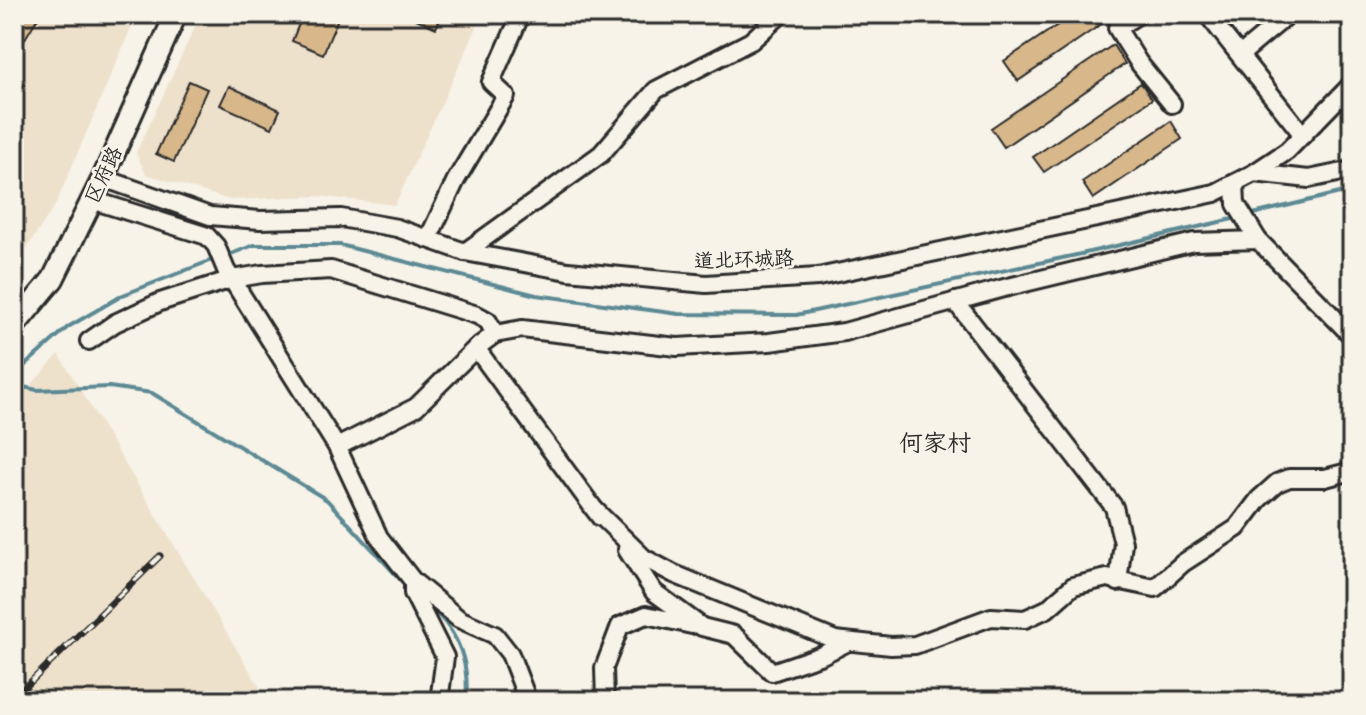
<svg xmlns="http://www.w3.org/2000/svg" width="1366" height="715" viewBox="0 0 1366 715" font-family="'Balsamiq Sans','LXGW WenKai TC',sans-serif">
<style>
.built{fill:#eee1cc}
.lines{fill:none;stroke-linecap:round;stroke-linejoin:round}
.stream{stroke:#5b8994;stroke-width:4}
.building{fill:#d8b88b;stroke:#2b2b2b;stroke-width:2}
.minor-casing{stroke:#2b2b2b;stroke-width:22}
.major-casing{stroke:#2b2b2b;stroke-width:26}
.minor{stroke:#f7f3e8;stroke-width:16}
.major{stroke:#f7f3e8;stroke-width:20}
.rail-casing{stroke:#2b2b2b;stroke-width:7}
.rail{stroke:#f7f3e8;stroke-width:4;stroke-dasharray:12;stroke-linecap:butt}
.labels{text-anchor:middle;dominant-baseline:central;stroke-width:6;stroke-linejoin:round;paint-order:stroke}
.street-label{font-size:20px;fill:#2b2b2b;stroke:#f7f3e8}
.quarter-label{font-size:24px;fill:#2b2b2b;stroke:#f7f3e8}
</style>
<rect width="100%" height="100%" fill="#f7f3e8"/>
<filter id="ink" filterUnits="userSpaceOnUse"><feTurbulence type="fractalNoise" baseFrequency=".0125" numOctaves="2"/><feDisplacementMap in="SourceGraphic" scale="16" xChannelSelector="R" yChannelSelector="G"/><feConvolveMatrix kernelMatrix="1 2 1 2 8 2 1 2 1" color-interpolation-filters="sRGB"/></filter>
<g filter="url(#ink)">
<g class="built">
<polygon points="14,14 137,14 56,204 14,267"/>
<polygon points="201,14 483,14 395,205 318,196 230,200 146,174 136,153"/>
<polygon points="59,354 268,701 14,701 14,404"/>
</g>
<g class="lines">
<g class="stream">
<polyline points="1249,215 1352,190"/>
<polyline points="226,256 254,245 340,245 536,295 679,314 796,315 1081,254 1237,218"/>
<polyline points="14,375 68,327 123,295 217,258"/>
<polyline points="14,385 37,390 109,387 152,393 327,500 408,588"/>
<path d="M424,602C457,628 470,660 466,701"/>
</g>
</g>
<g class="building">
<polygon points="14,14 40,14 14,57"/>
<polygon points="303,14 340,14 323,54 292,41"/>
<polygon points="405,14 443,14 436,28"/>
<polygon points="1074,14 1097,14 1103,23 1018,81 1004,61"/>
<polygon points="1113,45 1125,64 1004,147 991,128"/>
<polygon points="189,81 207,89 174,162 156,154"/>
<polygon points="1141,83 1152,99 1044,172 1033,157"/>
<polygon points="229,86 280,110 272,128 220,105"/>
<polygon points="1171,121 1182,139 1093,199 1082,182"/>
</g>
<g class="lines">
<g class="minor-casing">
<g id="minor">
<polyline points="1139,14 1117,28 1139,63 1172,104"/>
<polyline points="1207,14 1303,135"/>
<polyline points="1240,55 1289,14"/>
<polyline points="1254,173 1309,179 1352,170"/>
<polyline points="103,178 210,216 260,220 341,218 397,228 465,252 568,271 706,284 818,277 1215,193 1254,173 1287,151 1352,84"/>
<polyline points="1235,183 1236,204 1258,240 1352,336"/>
<polyline points="92,200 207,236 216,246 226,270 337,447 379,537 413,581 413,593 445,657 439,701"/>
<polyline points="428,239 456,180 506,96 491,82 521,14"/>
<polyline points="465,252 601,154 656,90 751,41 781,14"/>
<polyline points="955,301 1114,507 1123,543 1118,582"/>
<polyline points="89,341 115,323 160,302 232,279 262,274 331,270 477,315 488,321 495,334"/>
<polyline points="476,348 600,517"/>
<polyline points="337,447 416,407 476,348 495,334 522,329 677,347 769,342 844,332 1004,288 1194,242 1258,240"/>
<polyline points="594,509 644,558 674,574 835,640 891,646 915,645 991,617 1025,619 1047,609 1073,586 1107,578 1155,588 1183,563 1237,528 1259,499 1277,483 1289,478 1325,478 1352,471"/>
<polyline points="627,550 654,592 702,627 734,635 772,672 822,655 848,642"/>
<polyline points="413,581 459,619 495,635 510,654 528,701"/>
<polyline points="605,701 604,668 620,626 646,615 692,625"/>
</g>
</g>
<g class="major-casing">
<polyline id="major" points="14,326 53,279 103,178 176,14"/>
</g>
<use href="#minor" class="minor"/>
<use href="#major" class="major"/>
<g class="rail-casing">
<polyline id="rail" points="14,698 160,556"/>
</g>
<use href="#rail" class="rail"/>
</g>
</g>
<g class="labels">
<g class="street-label">
<text transform="translate(104 175) rotate(-65)">区府路</text>
<text transform="translate(744 260) rotate(-2)">道北环城路</text>
</g>
<g class="quarter-label">
<text x="935" y="443">何家村</text>
</g>
</g>
<rect width="1366" height="715" fill="none" stroke="#f7f3e8" stroke-width="48"/>
<rect x="24" y="24" width="1318" height="667" fill="none" stroke="#2b2b2b" stroke-width="3" filter="url(#ink)"/>
</svg>
